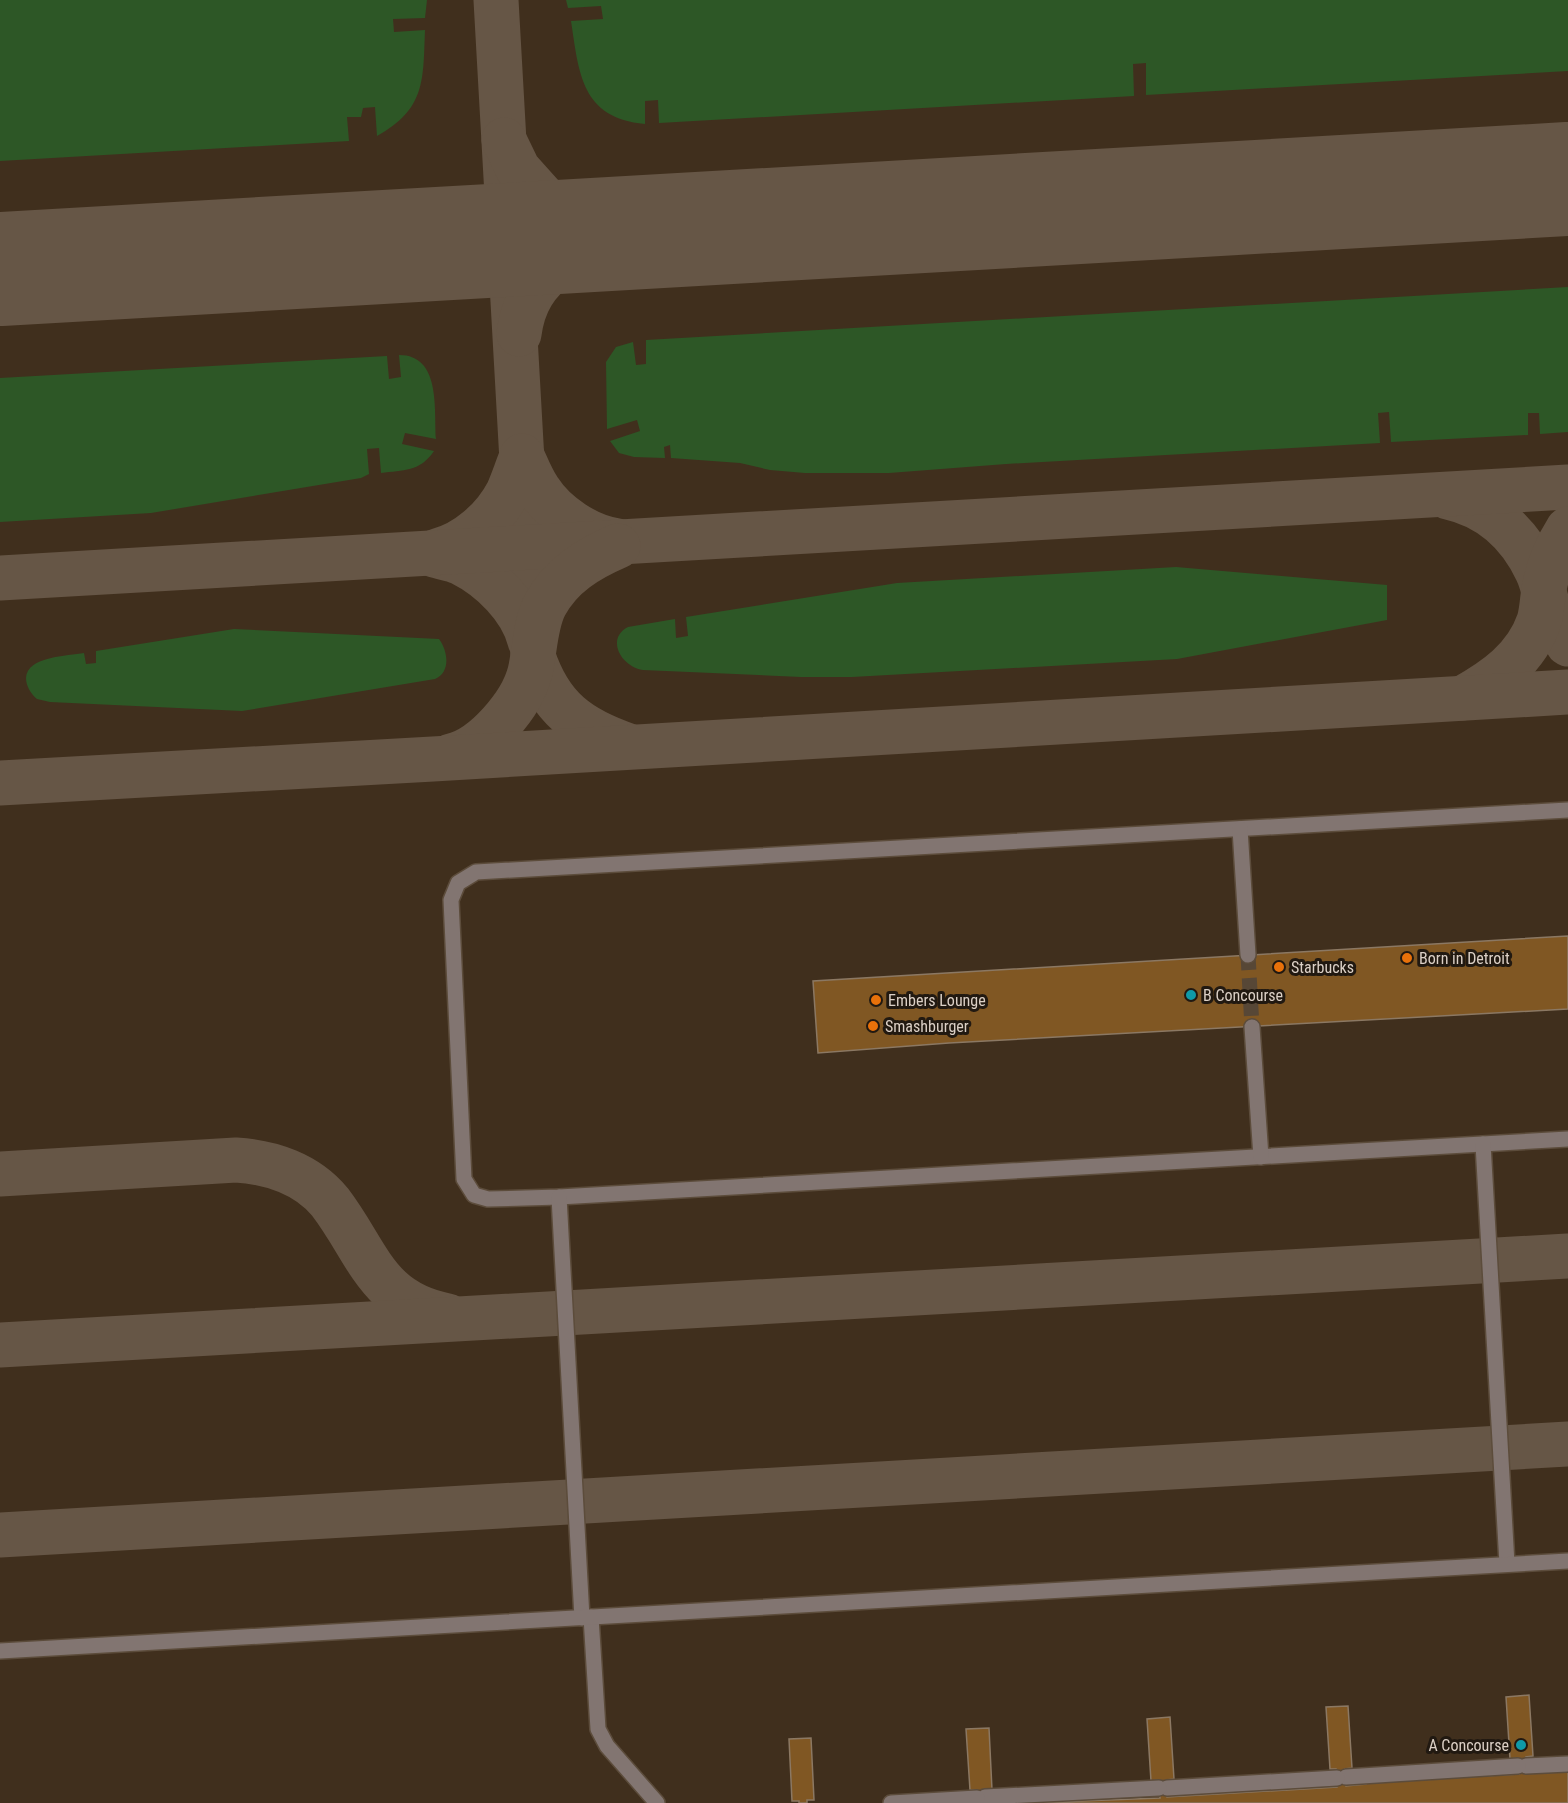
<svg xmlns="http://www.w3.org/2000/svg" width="1568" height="1803" viewBox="0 0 1568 1803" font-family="'Roboto Condensed',sans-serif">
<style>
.green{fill:#2d5726}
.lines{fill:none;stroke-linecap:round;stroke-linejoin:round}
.taxiway{stroke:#665646;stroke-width:45}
.runway{stroke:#665646;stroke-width:114}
.building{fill:#805723;stroke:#8b7863;stroke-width:1.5}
.minor-tunnel{stroke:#574736;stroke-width:15;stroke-dasharray:15 8;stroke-linecap:butt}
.minor-casing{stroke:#5c4c3b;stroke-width:18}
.minor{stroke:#827571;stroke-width:15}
.food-dot{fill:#e8710a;stroke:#211911;stroke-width:2}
.culture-dot{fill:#0f9aa8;stroke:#211911;stroke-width:2}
.labels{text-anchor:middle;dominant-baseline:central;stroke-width:6;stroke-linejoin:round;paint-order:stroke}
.poi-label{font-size:16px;fill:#dcd0c6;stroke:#211911;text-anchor:start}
</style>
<rect width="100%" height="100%" fill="#402f1d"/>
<g class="green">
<path d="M0,0H427L425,18L393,19L394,32L425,30C423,80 426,109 377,136L375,107L363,108L361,117H347L349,141L0,161Z"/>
<path d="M566,0H1568V71L1146,95V63L1133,64L1134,96L659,123L658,100L645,101V124C581,118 579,73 571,21L603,19L601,6L568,8Z"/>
<polygon points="1568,287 1568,432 1540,434 1539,413 1528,413 1528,435 1391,442 1389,412 1378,413 1380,443 1006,464 889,473 805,473 770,470 740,463 671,458 670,445 664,447 665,458 634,457 619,453 610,441 640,431 637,420 607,429 606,362 616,347 633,342 636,365 646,364 646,340"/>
<path d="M399,355C441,355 434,409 436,439L405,433L402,444L434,451C420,472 403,470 381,473L379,448L367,449L369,474L361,478L151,513L0,522V378L387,356L389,379L401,377Z"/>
<path d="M1176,567L1387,585V620L1177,659L852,677H801L643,670C620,666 606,638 628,627L675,619L676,638L688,636L686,617L897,583Z"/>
<path d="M234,629L439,639C448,651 451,672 435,679L242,711L50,702L37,699C31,694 26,686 26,678C27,656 68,656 84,653L86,664L96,663V651Z"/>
</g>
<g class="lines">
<g class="taxiway">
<path d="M496,0L533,656C550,708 579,729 629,746"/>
<polyline points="504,140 518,169 544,198 578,220 636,232"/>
<path d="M519,334C523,302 536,283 561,263C565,259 570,254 576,251C599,241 624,237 649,232"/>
<path d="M1448,497C1489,506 1519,533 1537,571C1544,585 1545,602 1552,616C1556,626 1563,635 1568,644"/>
<path d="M437,551C467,543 494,519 508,492C513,481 517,468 522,456C527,467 532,480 539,490C555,515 588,537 618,541"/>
<path d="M434,555C443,558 453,559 461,563C491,578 522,608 530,641"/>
<polyline points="0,578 1568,487"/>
<path d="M1463,698C1495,680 1526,659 1539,621C1543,608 1542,593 1546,580C1550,562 1558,545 1568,529"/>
<path d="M451,756C484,749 522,704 530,672C535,651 535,624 545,605C561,575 588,559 618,546"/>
<polyline points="0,783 433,759 1568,692"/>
<path d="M0,1174L236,1160C271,1162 307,1174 330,1202C369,1253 375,1302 448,1316"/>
<polyline points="0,1345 1568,1256"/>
<polyline points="0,1535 1568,1444"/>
</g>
<polyline class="runway" points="0,269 1568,179"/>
</g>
<g class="building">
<polygon points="1568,936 1568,1009 949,1043 818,1053 813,981"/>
<polygon points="1529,1695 1533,1756 1526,1757 1527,1773 1568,1771 1568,1803 1030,1803 1160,1798 1159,1780 1151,1781 1147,1719 1170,1717 1174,1779 1167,1780 1167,1797 1337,1787 1336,1769 1330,1769 1326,1707 1348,1706 1352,1768 1345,1769 1346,1786 1366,1784 1366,1782 1519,1774 1518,1758 1510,1759 1506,1697"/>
<polygon points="989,1728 992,1790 977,1803 977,1790 970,1790 966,1729"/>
<polygon points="811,1738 814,1800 807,1800 807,1803 799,1803 799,1801 792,1801 789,1739"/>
</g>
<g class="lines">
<polyline class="minor-tunnel" points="1248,955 1252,1027"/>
<g class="minor-casing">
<g id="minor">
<polyline points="1568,810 476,872 458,883 451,900 464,1179 474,1195 488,1199 559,1197 1568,1139"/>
<polyline points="1240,829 1248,955"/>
<polyline points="1252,1027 1261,1157"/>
<polyline points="1483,1144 1507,1564"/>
<polyline points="559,1197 582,1618"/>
<polyline points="591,1617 598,1729 607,1746 657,1803"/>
<polyline points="0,1651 1568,1561"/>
<polyline points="1526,1766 1568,1764"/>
<polyline points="1346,1777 1518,1766"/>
<polyline points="1167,1788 1337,1778"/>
<polyline points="985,1797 1159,1788"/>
<polyline points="891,1803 977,1798"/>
</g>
</g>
<use href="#minor" class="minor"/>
</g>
<g class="food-dot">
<circle cx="1407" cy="958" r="6"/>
<circle cx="1279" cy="967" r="6"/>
<circle cx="876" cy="1000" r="6"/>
<circle cx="873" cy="1026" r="6"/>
</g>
<g class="culture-dot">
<circle cx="1191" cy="995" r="6"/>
<circle cx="1521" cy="1745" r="6"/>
</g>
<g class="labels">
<g class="poi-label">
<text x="1419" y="958">Born in Detroit</text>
<text x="1291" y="967">Starbucks</text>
<text x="1203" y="995">B Concourse</text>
<text x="888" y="1000">Embers Lounge</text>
<text x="885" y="1026">Smashburger</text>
<text x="1509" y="1745" text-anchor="end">A Concourse</text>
</g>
</g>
</svg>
